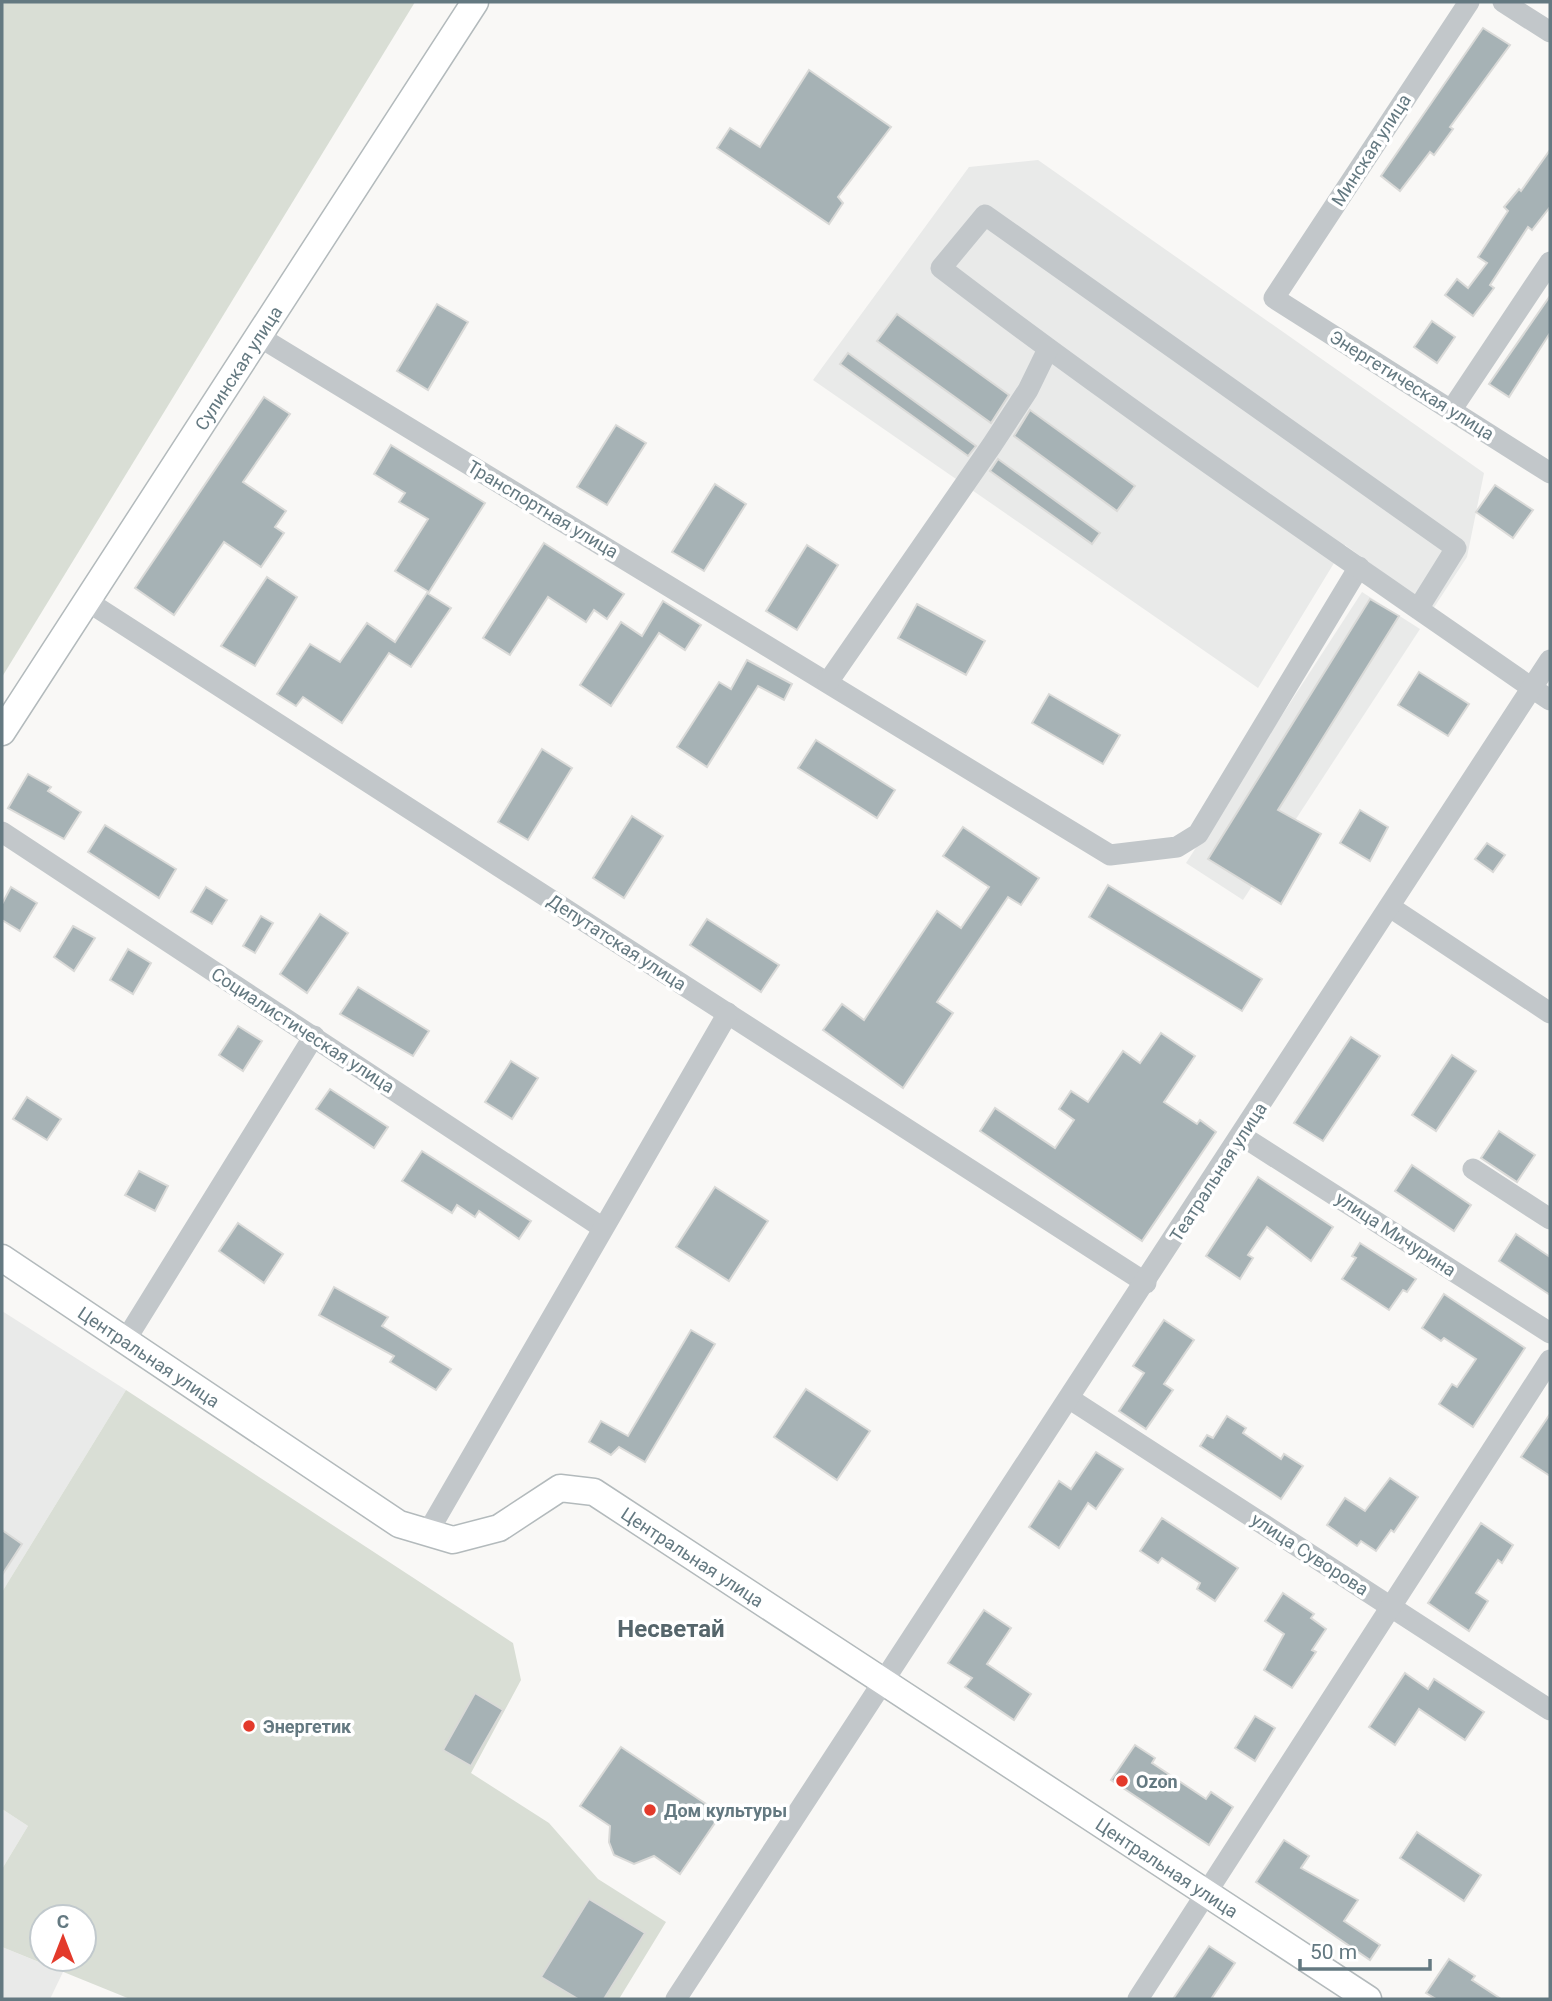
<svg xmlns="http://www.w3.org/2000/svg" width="1552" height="2001" viewBox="0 0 1552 2001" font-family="Roboto,sans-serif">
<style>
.built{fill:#e9eae9}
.green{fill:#d9ded5;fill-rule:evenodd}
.building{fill:#a6b2b5;stroke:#dadad8;stroke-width:2}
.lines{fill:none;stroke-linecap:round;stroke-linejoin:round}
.major-casing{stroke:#b3babc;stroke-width:29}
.minor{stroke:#c2c7ca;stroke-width:21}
.major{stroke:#fff;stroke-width:26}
.poi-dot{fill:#e33a2b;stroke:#fff;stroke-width:2.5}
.labels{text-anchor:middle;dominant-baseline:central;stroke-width:7;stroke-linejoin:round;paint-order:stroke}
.street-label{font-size:18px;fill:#647981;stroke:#fff}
.poi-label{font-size:18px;font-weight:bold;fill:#647981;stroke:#fff;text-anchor:start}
.district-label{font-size:24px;font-weight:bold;fill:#56666c;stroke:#fff}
</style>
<rect width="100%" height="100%" fill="#f9f8f6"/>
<g class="built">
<polygon points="1038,160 1484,473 1467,557 1433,609 1345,545 1258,688 813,380 969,167"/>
<polygon points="1362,592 1420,629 1243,900 1186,863"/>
<polygon points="2,1311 126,1390 2,1592"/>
<polygon points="2,1809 28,1826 2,1869"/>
<polygon points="2,1947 63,1972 50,1999 2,1999"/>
</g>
<g class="green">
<polygon points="2,2 415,2 2,677"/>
<path d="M126,1390L513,1643L521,1680L471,1773L549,1823L598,1879L666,1922L619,1999H130L2,1947V1869L28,1826L2,1809V1592ZM42,1917H84V1959H42Z"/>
</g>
<g class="building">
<polygon points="1483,28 1510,45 1450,127 1453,129 1434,155 1430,152 1400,191 1381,176"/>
<polygon points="809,70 891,127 838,197 843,203 829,224 717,148 730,128 760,147"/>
<polygon points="1550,150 1550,207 1532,230 1528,227 1490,285 1494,288 1473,316 1445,295 1457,279 1468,288 1487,263 1478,257 1508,211 1504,207 1519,189 1521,191"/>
<polygon points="1550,296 1550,333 1509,397 1489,384"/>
<polygon points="437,304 468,322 428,390 397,371"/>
<polygon points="897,314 1009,395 991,423 877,341"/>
<polygon points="1432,321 1455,337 1437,363 1414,347"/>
<polygon points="848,353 976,446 968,456 840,364"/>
<polygon points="264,397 290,414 243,482 286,511 275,527 284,533 261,567 224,542 174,615 135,588"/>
<polygon points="1030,410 1135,486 1117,511 1014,436"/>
<polygon points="616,425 646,443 607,505 577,487"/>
<polygon points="391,445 485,503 429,592 395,571 428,519 399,502 405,493 374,474"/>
<polygon points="998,459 1100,533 1092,544 990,471"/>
<polygon points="715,484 746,504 704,571 672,552"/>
<polygon points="1495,485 1533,510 1513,538 1476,512"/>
<polygon points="544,543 624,594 607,619 594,610 586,622 548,597 510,655 483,638"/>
<polygon points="807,545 838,565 797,630 766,611"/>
<polygon points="267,577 297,597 255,666 221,646"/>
<polygon points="427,593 451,608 411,667 389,653 342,723 303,697 296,706 277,694 310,644 340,662 367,623 395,642"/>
<polygon points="1370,599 1399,616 1278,810 1321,834 1281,904 1208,859"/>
<polygon points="663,601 701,625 685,650 659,633 611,706 580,685 621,622 642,636"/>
<polygon points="917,604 985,641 966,675 898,638"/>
<polygon points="747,660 792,684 784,700 758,686 707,767 677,747 719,682 731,689"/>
<polygon points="1419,672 1469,704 1448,736 1398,705"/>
<polygon points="1049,694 1120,735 1103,764 1032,723"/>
<polygon points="816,740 895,790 877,818 798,768"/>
<polygon points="542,749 572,768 528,840 498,822"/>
<polygon points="28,774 51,787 48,791 81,812 64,839 8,808"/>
<polygon points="1360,810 1388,827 1370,861 1340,843"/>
<polygon points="632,816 663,836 624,898 593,878"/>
<polygon points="105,825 176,869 159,898 88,852"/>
<polygon points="963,827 1039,878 1021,905 1008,897 937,1002 953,1013 903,1088 823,1030 842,1004 864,1020 937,911 961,928 989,887 943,856"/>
<polygon points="1487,843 1505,855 1493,872 1475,859"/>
<polygon points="1108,885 1262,979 1242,1011 1089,917"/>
<polygon points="11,887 37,903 20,931 2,920 2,904"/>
<polygon points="206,887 227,900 212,924 191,912"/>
<polygon points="320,914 348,933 307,993 280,974"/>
<polygon points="261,916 273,923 255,953 243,946"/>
<polygon points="707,919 779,965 761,992 690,945"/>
<polygon points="73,926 95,938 74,971 54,957"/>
<polygon points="128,949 151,963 133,994 110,980"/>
<polygon points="358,987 429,1031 413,1056 340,1014"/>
<polygon points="238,1026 262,1041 243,1071 219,1055"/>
<polygon points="1161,1033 1195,1056 1164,1102 1197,1124 1200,1120 1216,1132 1142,1241 980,1131 995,1108 1055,1148 1074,1120 1059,1109 1071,1091 1088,1102 1123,1051 1140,1063"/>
<polygon points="1351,1037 1380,1056 1323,1141 1294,1123"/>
<polygon points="1452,1055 1476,1071 1436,1131 1412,1115"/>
<polygon points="511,1061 538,1078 512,1119 485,1102"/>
<polygon points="330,1089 388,1127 374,1148 316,1109"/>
<polygon points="27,1097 61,1119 47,1140 13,1119"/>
<polygon points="1499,1131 1535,1155 1517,1182 1481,1158"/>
<polygon points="422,1151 531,1221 519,1239 479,1211 475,1217 457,1205 452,1213 402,1181"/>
<polygon points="1412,1165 1471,1205 1454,1231 1395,1191"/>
<polygon points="139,1171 168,1186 155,1211 125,1195"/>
<polygon points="1258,1177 1333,1227 1311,1261 1267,1227 1248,1255 1253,1258 1240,1279 1206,1256"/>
<polygon points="715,1187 768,1221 729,1281 676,1247"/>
<polygon points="238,1223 283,1254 264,1283 219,1251"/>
<polygon points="1516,1234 1550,1257 1550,1295 1499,1261"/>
<polygon points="1360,1243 1416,1279 1407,1292 1403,1290 1389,1310 1342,1279 1356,1258 1352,1256"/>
<polygon points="334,1287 388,1317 382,1326 451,1369 436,1390 390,1362 394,1356 319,1315"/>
<polygon points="1444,1294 1525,1348 1473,1427 1439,1404 1452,1384 1457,1387 1476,1359 1444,1338 1441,1341 1422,1328"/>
<polygon points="1164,1320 1194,1340 1164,1384 1173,1390 1146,1429 1119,1411 1144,1373 1133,1366"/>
<polygon points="691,1330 715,1344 645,1462 619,1447 611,1455 589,1442 601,1421 628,1436"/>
<polygon points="806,1389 870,1431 837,1480 774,1437"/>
<polygon points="1550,1414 1550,1476 1521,1457"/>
<polygon points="1227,1416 1246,1428 1243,1433 1281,1459 1284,1454 1303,1466 1281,1499 1200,1446 1207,1435 1213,1438"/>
<polygon points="1096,1452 1123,1469 1096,1509 1088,1503 1059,1548 1029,1527 1059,1481 1071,1489"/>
<polygon points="1390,1478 1418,1497 1394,1532 1391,1530 1376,1551 1361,1541 1357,1546 1327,1525 1345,1498 1365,1511"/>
<polygon points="1162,1518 1238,1568 1215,1601 1197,1589 1200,1583 1162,1558 1158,1563 1140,1551"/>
<polygon points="1481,1523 1513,1545 1502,1563 1498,1560 1476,1593 1488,1601 1469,1631 1428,1603"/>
<polygon points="2,1530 22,1544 2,1575"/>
<polygon points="1283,1593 1314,1614 1311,1618 1326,1629 1312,1650 1316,1652 1292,1688 1264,1670 1284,1634 1265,1621"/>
<polygon points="984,1610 1011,1628 987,1664 1031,1694 1014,1720 965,1687 972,1678 948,1663"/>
<polygon points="1405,1673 1428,1689 1434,1679 1484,1712 1465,1740 1419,1709 1395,1745 1369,1727"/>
<polygon points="475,1693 503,1710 471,1766 443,1750"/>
<polygon points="1255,1716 1275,1728 1255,1761 1235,1748"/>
<polygon points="1135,1745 1155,1758 1152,1763 1206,1799 1211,1792 1233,1807 1209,1845 1111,1780"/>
<polygon points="621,1747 721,1814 680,1874 654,1856 634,1864 614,1855 609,1842 610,1826 580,1806"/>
<polygon points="1417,1832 1481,1875 1464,1901 1400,1858"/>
<polygon points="1284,1840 1309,1856 1301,1868 1358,1900 1344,1921 1380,1945 1370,1960 1256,1882"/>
<polygon points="589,1899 645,1933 604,1999 578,1999 541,1977"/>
<polygon points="1209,1946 1235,1963 1211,1999 1173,1999"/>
<polygon points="1449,1959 1475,1976 1472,1980 1501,1999 1436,1999 1426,1993"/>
</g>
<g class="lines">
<g class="major-casing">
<g id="major">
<path id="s1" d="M2,732L475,2"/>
<path id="s2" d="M2,1258L399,1524L453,1540L499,1528L560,1488L594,1492L1368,1999"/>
</g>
</g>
<g class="minor">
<polyline points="1469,2 1274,298 1550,473"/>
<polyline points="1503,2 1550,32"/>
<polyline points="258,336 1110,855 1177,847 1198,834 1359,567"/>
<polyline points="1452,409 1550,262"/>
<polyline points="87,601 1146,1283"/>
<path d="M1418,609L1456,548L985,215L941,268C1133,415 1334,550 1532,688L1550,700"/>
<polyline points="828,682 992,445 1028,390 1048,349"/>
<polyline points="2,832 603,1228"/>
<polyline points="1390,907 1550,1013"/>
<polyline points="1242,1136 1550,1333"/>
<polyline points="1473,1169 1550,1219"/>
<polyline points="125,1341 314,1036"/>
<polyline points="1070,1399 1550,1710"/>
<polyline points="428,1532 728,1013"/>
<polyline points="676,1999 1550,660"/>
<polyline points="1138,1999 1550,1360"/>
</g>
<use href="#major" class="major"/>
</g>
<g class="poi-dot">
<circle cx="249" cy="1726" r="7"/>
<circle cx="1122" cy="1781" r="7"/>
<circle cx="650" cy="1810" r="7"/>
</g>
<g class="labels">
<g class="street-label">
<text transform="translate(1371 150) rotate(-57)">Минская улица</text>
<text stroke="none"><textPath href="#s1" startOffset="434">Сулинская улица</textPath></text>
<text transform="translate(1412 385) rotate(32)">Энергетическая улица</text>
<text transform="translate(543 509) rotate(31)">Транспортная улица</text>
<text transform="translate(617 942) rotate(33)">Депутатская улица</text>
<text transform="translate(303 1030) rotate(33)">Социалистическая улица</text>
<text transform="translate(1218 1172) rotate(-57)">Театральная улица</text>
<text transform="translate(1396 1234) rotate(33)">улица Мичурина</text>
<text stroke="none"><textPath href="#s2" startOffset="177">Центральная улица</textPath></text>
<text transform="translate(1310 1554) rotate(33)">улица Суворова</text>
<text stroke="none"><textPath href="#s2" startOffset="807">Центральная улица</textPath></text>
<text stroke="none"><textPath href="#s2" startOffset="1374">Центральная улица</textPath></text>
</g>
<g class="poi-label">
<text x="263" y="1726">Энергетик</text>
<text x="1136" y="1781">Ozon</text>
<text x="664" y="1810">Дом культуры</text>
</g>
<g class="district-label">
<text x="671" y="1629">Несветай</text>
</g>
</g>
<rect width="1552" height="2001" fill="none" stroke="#647981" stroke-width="7"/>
<g transform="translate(63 1938)"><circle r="33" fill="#ffffff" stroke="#c1c9cd" stroke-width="2"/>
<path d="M0-5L12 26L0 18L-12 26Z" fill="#e33a2b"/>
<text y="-10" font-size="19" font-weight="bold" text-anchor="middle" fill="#647981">С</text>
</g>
<path d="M1300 1959v10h130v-10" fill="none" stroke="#647981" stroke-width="3.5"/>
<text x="1310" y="1959" font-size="21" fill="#647981" stroke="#ffffff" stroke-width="5" paint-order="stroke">50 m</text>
</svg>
